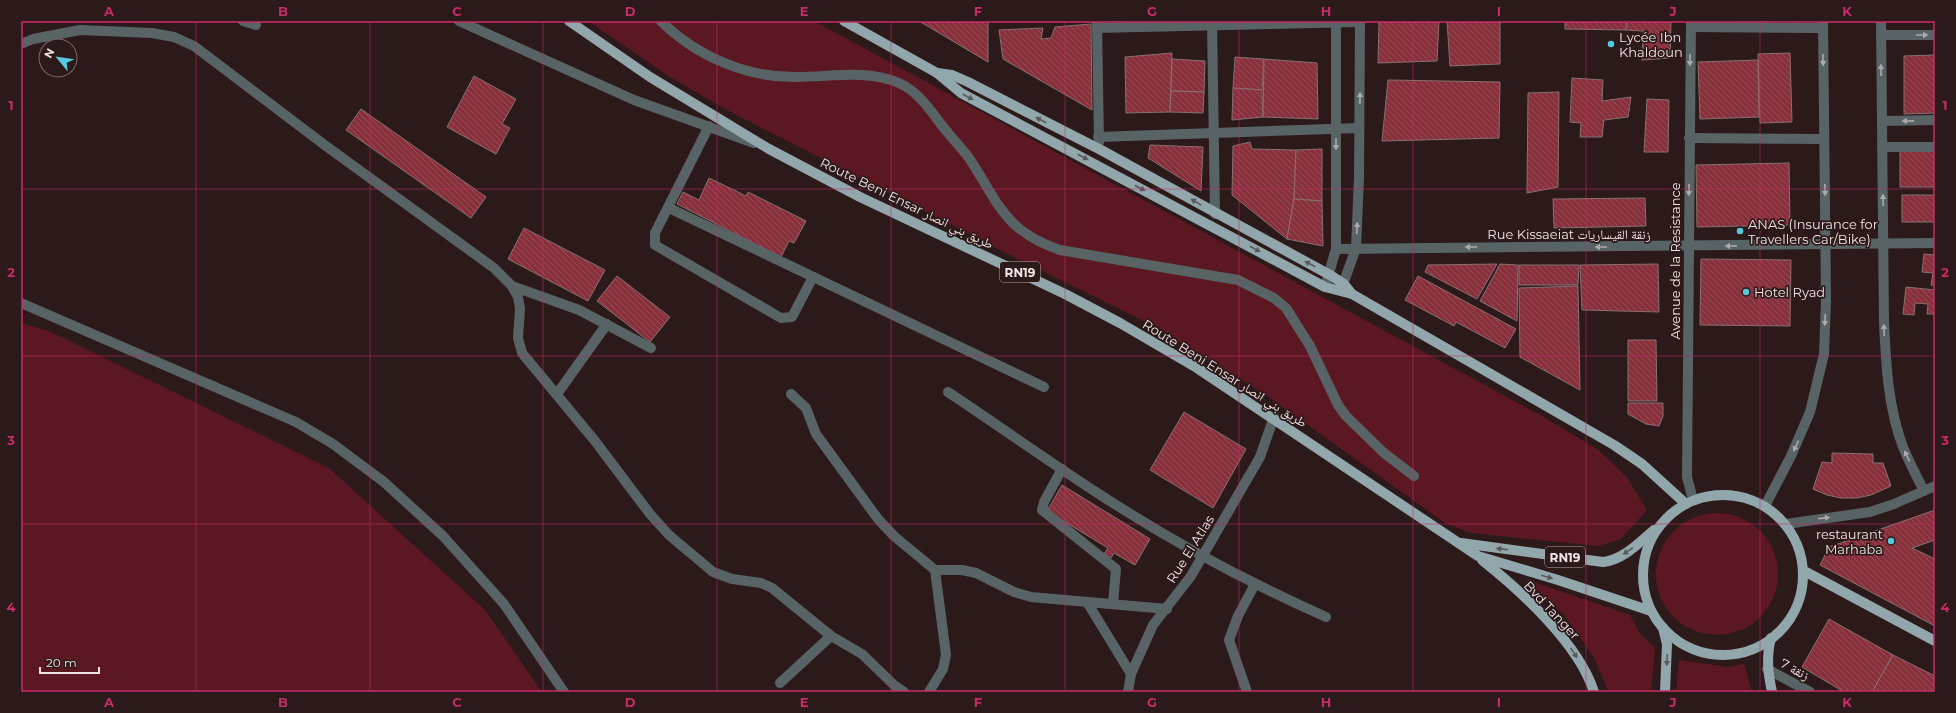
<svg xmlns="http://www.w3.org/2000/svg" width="1956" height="713" viewBox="0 0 1956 713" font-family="Montserrat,'Noto Naskh Arabic',sans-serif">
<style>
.green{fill:#5c1822}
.building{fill:url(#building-back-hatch);stroke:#887071}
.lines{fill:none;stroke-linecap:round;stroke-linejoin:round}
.minor{stroke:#586365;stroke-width:10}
.major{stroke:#91a7ac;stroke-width:10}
.oneway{fill:#adaaab}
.oneway2{fill:#59595c}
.grid{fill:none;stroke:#c72c69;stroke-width:1;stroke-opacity:0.55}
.poi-dot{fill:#55cadf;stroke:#2c191a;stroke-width:1.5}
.labels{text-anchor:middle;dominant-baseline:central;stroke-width:3.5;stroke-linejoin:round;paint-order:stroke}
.shield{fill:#2c191a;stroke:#b7a7a7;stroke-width:1}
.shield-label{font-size:12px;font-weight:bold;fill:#f2e4e4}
.poi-label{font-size:13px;fill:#f2e4e4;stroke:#2c191a;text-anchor:start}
.street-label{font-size:13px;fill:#f2e4e4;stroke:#2c191a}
.neatline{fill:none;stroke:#c72c69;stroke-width:1.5}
.grid-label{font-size:13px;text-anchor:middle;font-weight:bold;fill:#c72c69}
</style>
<defs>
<pattern id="building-back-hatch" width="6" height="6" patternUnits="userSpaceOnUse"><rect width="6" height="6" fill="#87303b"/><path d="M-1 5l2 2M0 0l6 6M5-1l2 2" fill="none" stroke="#984e57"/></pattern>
</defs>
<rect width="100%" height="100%" fill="#2c191a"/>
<g class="green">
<polygon points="588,21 814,21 1540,415 1597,449 1626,476 1647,510 1621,539 1598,546 1471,533 1445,523 1263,393 1142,320 1020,260 725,109 670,77"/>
<polygon points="21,323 49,331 329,468 485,610 542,692 21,692"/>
<circle cx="1717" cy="574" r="61"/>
<polygon points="1525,579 1630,615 1639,632 1655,649 1651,692 1609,692 1594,658 1566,617"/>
<polygon points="1679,660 1728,667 1744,664 1752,692 1676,692"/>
</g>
<g class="building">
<polygon points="919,21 988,21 988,62"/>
<polygon points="1379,21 1439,21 1437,61 1378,63"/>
<polygon points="1447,21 1500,21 1500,64 1450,66"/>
<polygon points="1565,21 1627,21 1626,30 1565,29"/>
<polygon points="1627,21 1671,21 1670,58 1642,60 1643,31 1626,30"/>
<polygon points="1091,24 1092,110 1003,59 999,30 1043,28 1041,39 1051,38 1055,27"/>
<polygon points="1172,53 1170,112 1126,113 1125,57"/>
<polygon points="1790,53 1792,122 1760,123 1758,54"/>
<polygon points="1935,55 1935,113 1904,114 1904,56"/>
<polygon points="1235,57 1264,59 1262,90 1233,88"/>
<polygon points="1172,59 1205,61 1204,92 1171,91"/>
<polygon points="1264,59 1317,63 1318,119 1263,117"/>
<polygon points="1758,60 1759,117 1700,119 1698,62"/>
<polygon points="474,76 516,99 502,124 510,128 496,154 447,127"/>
<polygon points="1572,78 1603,80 1602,101 1631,97 1628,117 1604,120 1602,137 1580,137 1581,123 1570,122"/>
<polygon points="1388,80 1500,82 1499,138 1382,141"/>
<polygon points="1233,88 1262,90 1263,117 1232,120"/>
<polygon points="1171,91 1204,92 1203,113 1170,112"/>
<polygon points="1559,92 1558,187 1527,193 1528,93"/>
<polygon points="1647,99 1669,100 1668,152 1644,152"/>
<polygon points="361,109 486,197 471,218 346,130"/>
<polygon points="1250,142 1252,149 1296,150 1294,199 1287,239 1232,195 1233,146"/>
<polygon points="1150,145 1203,147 1201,191 1148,158"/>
<polygon points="1322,149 1322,201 1294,199 1296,150"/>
<rect x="1900" y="151" width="35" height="36"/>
<polygon points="1789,163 1790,225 1697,227 1696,165"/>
<polygon points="709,178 746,196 748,192 806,221 794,243 789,241 781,257 677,204 683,192 699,200"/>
<rect x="1902" y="195" width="33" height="27"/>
<polygon points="1645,198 1646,226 1554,228 1553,199"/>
<polygon points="1294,199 1322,201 1323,246 1287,239"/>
<polygon points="524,228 605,270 588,301 508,259"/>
<polygon points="1924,254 1935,255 1935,286 1931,285 1933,273 1922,272"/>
<polygon points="1701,259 1791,260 1790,326 1700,325"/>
<polygon points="1497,264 1477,299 1425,272 1428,265"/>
<polygon points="1500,264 1518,265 1517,321 1480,301"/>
<polygon points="1658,264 1659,312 1582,310 1580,265"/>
<polygon points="1519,265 1579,265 1578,285 1519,285"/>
<polygon points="617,276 670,317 650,342 597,301"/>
<polygon points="1418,276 1516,329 1505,348 1456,322 1454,326 1405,300"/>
<polygon points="1578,286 1580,390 1520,357 1519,288"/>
<polygon points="1906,287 1935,290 1935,314 1927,314 1928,304 1915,303 1914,315 1903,314"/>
<polygon points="1628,340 1656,340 1657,401 1628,401"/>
<polygon points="1628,403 1663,403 1663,416 1659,426 1646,424 1628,414"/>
<polygon points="1184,412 1246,449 1213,508 1150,470"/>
<polygon points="1832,453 1873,454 1873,463 1883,463 1891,486 1871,495 1857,498 1841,498 1827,495 1813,489 1822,462 1832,463"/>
<polygon points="1062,485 1150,539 1135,565 1114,553 1111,558 1104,554 1108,548 1047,511"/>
<polygon points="1935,510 1935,540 1912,548 1935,559 1935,626 1820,565 1829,547"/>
<polygon points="1829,619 1893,655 1872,692 1844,692 1802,667"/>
<polygon points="1893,655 1935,676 1934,692 1872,692"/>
</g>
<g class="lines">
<g class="minor">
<polyline points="243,21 256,25"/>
<polyline points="459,21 634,100 754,143"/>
<path d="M661,21C696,56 747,78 797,77C831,77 867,69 899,83C917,91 929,108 940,123C949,135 960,146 969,158C999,203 1003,230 1060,250L1238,280L1274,298L1286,308L1310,346L1338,405L1346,416L1384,453L1414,476"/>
<polyline points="1212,21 1215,214"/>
<polyline points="1691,21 1687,477 1693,500"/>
<path d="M1881,21L1884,322C1886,365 1888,407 1903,447C1909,462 1917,477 1924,491"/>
<polyline points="1097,22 1099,142"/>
<polyline points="1691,27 1823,28"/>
<polyline points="1097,28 1360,22"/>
<polyline points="1881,35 1935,35"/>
<polyline points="21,44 33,39 80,30 152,33 174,37 194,46 326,146 494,268 512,286 518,297 520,309 518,338 522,353 595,441 650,514 669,535 713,572 732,579 761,583 772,588 831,636 862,654 894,685 904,692"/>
<polyline points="1882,121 1935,120"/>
<polyline points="709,126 655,233 655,245 781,318 792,317 813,277"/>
<polyline points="1098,137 1359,128"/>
<polyline points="1689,138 1824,139"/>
<polyline points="1882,147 1935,147"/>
<polyline points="669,208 1044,387"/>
<polyline points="1336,249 1935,243"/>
<polyline points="512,286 579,310 651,348"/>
<polyline points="1325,287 1336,249 1336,21"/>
<polyline points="1341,290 1356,248 1359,177 1360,21"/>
<polyline points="21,303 296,422 333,444 384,482 443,536 504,604 564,692"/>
<path d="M948,392C999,426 1048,461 1099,494C1171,541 1247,582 1326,617"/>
<polyline points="557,394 607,324"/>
<polyline points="791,394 806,408 816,434 878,519 894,536 935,570 962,570 976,573 1014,592 1031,597 1167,609"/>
<polyline points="1062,469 1044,502 1042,510 1116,569 1113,604"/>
<polyline points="1765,506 1791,456 1810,412 1824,354 1826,301 1823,21"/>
<polyline points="1786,524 1870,512 1894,504 1935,486"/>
<polyline points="1087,602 1131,674"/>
<polyline points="1767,669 1810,692"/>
<polyline points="780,683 831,636"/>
<polyline points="929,692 943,669 946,655 935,570"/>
<polyline points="1128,692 1131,674 1153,625 1191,576 1260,457 1274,417"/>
<polyline points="1247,692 1229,640 1238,616 1255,584"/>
</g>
<g class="major">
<polyline points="569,21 650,77 769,149 860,197 1065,294 1120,323 1197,368 1478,556 1558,580 1651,611"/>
<polyline points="844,21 937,73 961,93 1325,287 1352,294"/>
<polyline points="937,73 952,75 968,82 1101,150 1330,275 1344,284 1352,294 1614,445 1642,464 1686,504"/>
<circle cx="1723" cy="575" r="80"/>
<path d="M1461,543L1603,562C1623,560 1640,542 1654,530"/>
<path d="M1482,560C1521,591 1579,644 1594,692"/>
<polyline points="1806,572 1935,641"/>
<polyline points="1663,628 1667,644 1665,692"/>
<path d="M1771,638C1766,657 1768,673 1772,692"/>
</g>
</g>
<defs><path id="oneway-solid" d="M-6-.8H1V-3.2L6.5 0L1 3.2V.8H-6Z"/></defs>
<g class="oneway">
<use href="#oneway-solid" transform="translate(1922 35)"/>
<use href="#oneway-solid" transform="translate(1690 60) rotate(91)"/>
<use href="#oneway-solid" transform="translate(1823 60) rotate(89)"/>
<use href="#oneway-solid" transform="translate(1881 70) rotate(-91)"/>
<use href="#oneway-solid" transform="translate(1360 98) rotate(-89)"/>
<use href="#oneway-solid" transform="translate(1908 121) rotate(179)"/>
<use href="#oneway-solid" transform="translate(1336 144) rotate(90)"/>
<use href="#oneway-solid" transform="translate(1689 190) rotate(91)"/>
<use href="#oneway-solid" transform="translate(1825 190) rotate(89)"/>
<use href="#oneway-solid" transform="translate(1883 200) rotate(-91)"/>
<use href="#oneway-solid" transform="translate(1357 228) rotate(-87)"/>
<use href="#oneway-solid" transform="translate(1731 246) rotate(179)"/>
<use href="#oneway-solid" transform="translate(1471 247) rotate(180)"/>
<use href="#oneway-solid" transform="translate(1601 247) rotate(180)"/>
<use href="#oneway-solid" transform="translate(1825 320) rotate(93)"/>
<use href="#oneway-solid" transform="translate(1884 330) rotate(-93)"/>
<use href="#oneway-solid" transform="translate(1796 446) rotate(115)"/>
<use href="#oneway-solid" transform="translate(1907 456) rotate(-116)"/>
<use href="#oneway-solid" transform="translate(1824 518) rotate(-7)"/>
</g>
<g class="oneway2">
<use href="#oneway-solid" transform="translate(968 97) rotate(28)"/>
<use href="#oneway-solid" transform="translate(1041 120) rotate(-153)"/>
<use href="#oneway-solid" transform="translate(1083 157) rotate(28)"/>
<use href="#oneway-solid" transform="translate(1140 188) rotate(28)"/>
<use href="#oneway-solid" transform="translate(1196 202) rotate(-150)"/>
<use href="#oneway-solid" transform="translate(1255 249) rotate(28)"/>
<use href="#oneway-solid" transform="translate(1310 264) rotate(-152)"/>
<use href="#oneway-solid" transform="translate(1502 549) rotate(-173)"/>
<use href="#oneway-solid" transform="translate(1628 551) rotate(146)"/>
<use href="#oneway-solid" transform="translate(1547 577) rotate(16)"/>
<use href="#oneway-solid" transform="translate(1574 653) rotate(57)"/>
<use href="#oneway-solid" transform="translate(1667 660) rotate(92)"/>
</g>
<path class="grid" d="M196,21V692M370,21V692M543,21V692M717,21V692M891,21V692M1065,21V692M1239,21V692M1413,21V692M1586,21V692M1760,21V692M21,189H1935M21,356H1935M21,524H1935"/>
<g class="poi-dot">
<circle cx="1611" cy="44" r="4"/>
<circle cx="1740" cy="231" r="4"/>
<circle cx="1746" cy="292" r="4"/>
<circle cx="1891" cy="541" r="4"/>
</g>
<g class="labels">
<g class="shield">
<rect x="1000" y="262" width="40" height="20" rx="3"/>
<rect x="1545" y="547" width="40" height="20" rx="3"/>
</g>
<g class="shield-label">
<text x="1020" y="272">RN19</text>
<text x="1565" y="557">RN19</text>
</g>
<g class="poi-label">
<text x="1619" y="37">Lycée Ibn<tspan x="1619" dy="15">Khaldoun</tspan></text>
<text x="1748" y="224">ANAS (Insurance for<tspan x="1748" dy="15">Travellers Car/Bike)</tspan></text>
<text x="1754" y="292">Hotel Ryad</text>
<text x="1883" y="534" text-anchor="end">restaurant<tspan x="1883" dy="15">Marhaba</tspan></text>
</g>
<g class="street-label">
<text transform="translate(907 203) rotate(26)">Route Beni Ensar طريق بني انصار</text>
<text x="1569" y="234">Rue Kissaeiat زنقة القيساريات</text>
<text transform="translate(1675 261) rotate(-90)">Avenue de la Resistance</text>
<text transform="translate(1225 373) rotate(32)">Route Beni Ensar طريق بني انصار</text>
<text transform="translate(1190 549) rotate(-58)">Rue El Atlas</text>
<text transform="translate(1552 610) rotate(47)">Bvd Tanger</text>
<text transform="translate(1795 669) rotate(28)">زنقة 7</text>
</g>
</g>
<rect width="1956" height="713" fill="none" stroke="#2c191a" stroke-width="44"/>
<g transform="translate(58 58) rotate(299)"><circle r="19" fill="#2c191a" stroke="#7b6a6b"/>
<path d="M0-3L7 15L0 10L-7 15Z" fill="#55cadf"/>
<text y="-6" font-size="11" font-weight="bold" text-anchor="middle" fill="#f2e4e4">N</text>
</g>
<path d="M40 667v6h59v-6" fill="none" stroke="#f2e4e4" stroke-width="2"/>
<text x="46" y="667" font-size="12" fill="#f2e4e4" stroke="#2c191a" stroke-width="3" paint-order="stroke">20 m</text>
<rect x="22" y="22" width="1912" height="669" class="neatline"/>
<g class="grid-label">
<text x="109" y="16">A</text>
<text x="283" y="16">B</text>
<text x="457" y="16">C</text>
<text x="630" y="16">D</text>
<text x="804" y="16">E</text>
<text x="978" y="16">F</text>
<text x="1152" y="16">G</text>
<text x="1326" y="16">H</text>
<text x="1499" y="16">I</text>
<text x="1673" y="16">J</text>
<text x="1847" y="16">K</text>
<text x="11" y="110">1</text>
<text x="1945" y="110">1</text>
<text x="11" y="277">2</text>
<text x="1945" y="277">2</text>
<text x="11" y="445">3</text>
<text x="1945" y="445">3</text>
<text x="11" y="612">4</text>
<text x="1945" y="612">4</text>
<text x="109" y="707">A</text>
<text x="283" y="707">B</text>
<text x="457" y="707">C</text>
<text x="630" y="707">D</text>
<text x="804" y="707">E</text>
<text x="978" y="707">F</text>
<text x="1152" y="707">G</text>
<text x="1326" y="707">H</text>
<text x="1499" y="707">I</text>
<text x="1673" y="707">J</text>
<text x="1847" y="707">K</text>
</g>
</svg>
